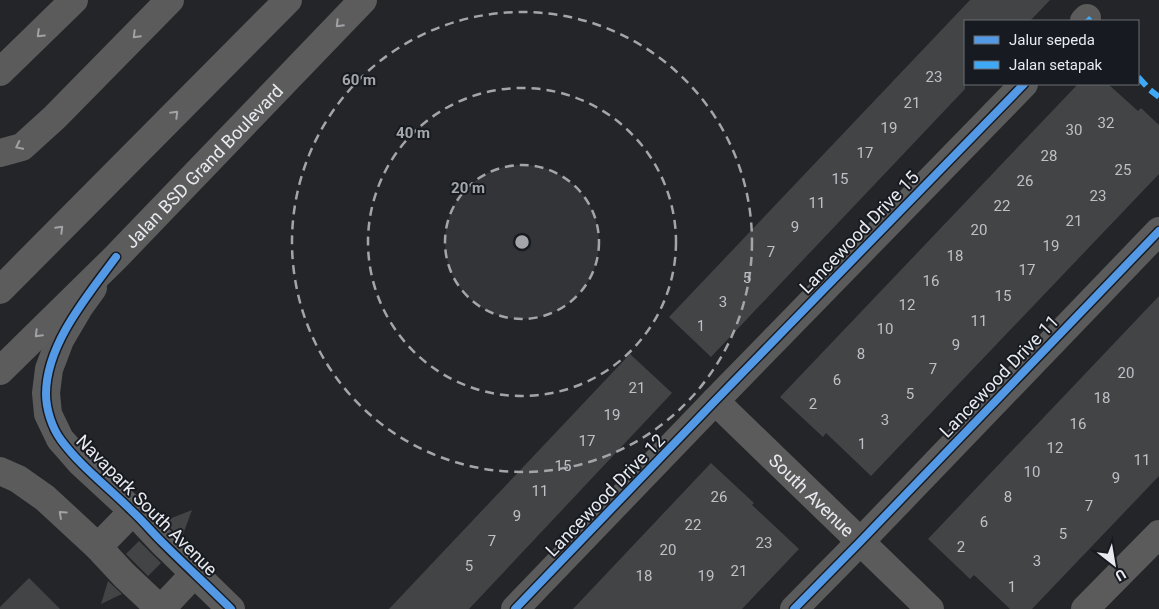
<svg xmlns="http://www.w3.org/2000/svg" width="1159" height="609" viewBox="0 0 1159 609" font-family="Roboto,sans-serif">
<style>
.building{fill:#424446}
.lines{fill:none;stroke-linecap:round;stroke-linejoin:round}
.minor{stroke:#5c5b5b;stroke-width:28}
.major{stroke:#5c5c5d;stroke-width:28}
.quiet{stroke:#3fa9f5;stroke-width:6;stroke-dasharray:12 6;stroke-linecap:butt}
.cycleway-casing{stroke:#171b21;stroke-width:11}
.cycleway{stroke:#5399e6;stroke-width:8}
.oneway{stroke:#a2a3a6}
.oneway2{stroke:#a2a2a5}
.ring{fill:none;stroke:#a3a5a9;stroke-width:2.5;stroke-dasharray:9 6}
.labels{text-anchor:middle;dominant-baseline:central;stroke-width:4;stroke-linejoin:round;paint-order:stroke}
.number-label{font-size:15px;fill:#bec0c5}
.street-label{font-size:18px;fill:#e8eaef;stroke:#171b21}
.centre{fill:#a3a5a9;stroke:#171b21;stroke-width:2.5}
.ring-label{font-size:15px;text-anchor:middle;font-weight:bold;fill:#a3a5a9;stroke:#171b21;stroke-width:4;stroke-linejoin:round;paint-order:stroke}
</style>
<rect width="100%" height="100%" fill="#232528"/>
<g class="building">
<polygon points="970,0 1050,0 1030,21 965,21 965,89 711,357 669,317"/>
<polygon points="1078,84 1108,84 1138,111 1141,108 1159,125 1159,174 871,476 826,433 823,437 780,397"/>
<polygon points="1159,296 1159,476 1032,609 1010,609 974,575 970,579 928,539"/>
<polygon points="630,354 672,393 486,591 469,609 389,609"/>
<polygon points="711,463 754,503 752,505 799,549 742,609 573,609"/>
<polygon points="192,510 182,537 181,539 164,521"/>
<polygon points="139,541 161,563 148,576 126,554"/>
<polygon points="29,578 60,609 0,609 0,607"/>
<polygon points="108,581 122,594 101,604"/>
</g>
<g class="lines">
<g class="minor">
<polyline points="1084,21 1087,18"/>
<polyline points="0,72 74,0"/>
<polyline points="0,153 22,147 55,117 170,0"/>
<polyline points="93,288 80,306 60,340 49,369 46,393 48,414 60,439 81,463 133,511 162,542 231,609"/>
<path id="s1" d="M715,401L930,609"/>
<polyline points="0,471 18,479 45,498 98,547 124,575 160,609"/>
<polyline points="98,547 133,511"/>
<polyline points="161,609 195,573"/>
<polyline points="515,609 715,401 1024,84"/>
<polyline points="794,609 860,542 1159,231"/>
<polyline points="1085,609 1159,534"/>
</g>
<g class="major">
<polyline points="0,290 288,0"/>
<path id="s2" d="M0,371L116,257L363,0"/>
</g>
<g class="quiet">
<polyline points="1087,18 1090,21"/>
<polyline points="1138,77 1150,90 1159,97"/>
</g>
<g class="cycleway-casing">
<g id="cycleway">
<path d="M116,257C88,295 46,344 46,394C46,409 52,428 61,440C80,466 108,487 131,510C142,520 152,532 163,543C185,565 209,587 231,609"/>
<polyline points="515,609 715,401 1024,84"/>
<polyline points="794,609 860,542 1159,231"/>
</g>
</g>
<use href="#cycleway" class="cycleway"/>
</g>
<defs><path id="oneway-chevron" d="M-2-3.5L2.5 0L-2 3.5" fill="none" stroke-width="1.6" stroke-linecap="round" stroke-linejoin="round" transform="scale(1.25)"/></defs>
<g class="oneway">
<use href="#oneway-chevron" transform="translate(339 24) rotate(135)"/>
<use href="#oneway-chevron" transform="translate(175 114) rotate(-45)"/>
<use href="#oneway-chevron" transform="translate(60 229) rotate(-45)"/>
<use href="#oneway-chevron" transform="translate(38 334) rotate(135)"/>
</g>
<g class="oneway2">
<use href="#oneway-chevron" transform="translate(40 34) rotate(136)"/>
<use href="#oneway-chevron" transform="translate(136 35) rotate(135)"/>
<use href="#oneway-chevron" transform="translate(19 146) rotate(154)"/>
<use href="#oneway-chevron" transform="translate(62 514) rotate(-138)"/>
</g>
<circle cx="522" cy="242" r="77" fill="#a3a5a9" fill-opacity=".12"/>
<g class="ring">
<circle cx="522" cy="242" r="77"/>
<circle cx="522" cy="242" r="154"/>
<circle cx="522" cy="242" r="230"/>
</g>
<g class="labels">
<g class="number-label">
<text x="934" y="77">23</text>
<text x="912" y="103">21</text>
<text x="1106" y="123">32</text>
<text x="889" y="128">19</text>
<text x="1074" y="130">30</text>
<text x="865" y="153">17</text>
<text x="1049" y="156">28</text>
<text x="1123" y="170">25</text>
<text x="840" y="179">15</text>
<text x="1025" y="181">26</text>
<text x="1098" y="196">23</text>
<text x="817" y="203">11</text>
<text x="1002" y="206">22</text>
<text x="1074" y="221">21</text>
<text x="795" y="227">9</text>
<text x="979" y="230">20</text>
<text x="1051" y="246">19</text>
<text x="771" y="252">7</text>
<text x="955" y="256">18</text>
<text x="1027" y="270">17</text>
<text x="747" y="278">5</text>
<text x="931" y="281">16</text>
<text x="1003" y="296">15</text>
<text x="723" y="302">3</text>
<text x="907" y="305">12</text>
<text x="979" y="321">11</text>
<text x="701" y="326">1</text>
<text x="885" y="329">10</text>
<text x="956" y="345">9</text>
<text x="861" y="354">8</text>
<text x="933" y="369">7</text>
<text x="1126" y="373">20</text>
<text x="837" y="380">6</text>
<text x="637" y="388">21</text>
<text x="910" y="394">5</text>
<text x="1102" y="398">18</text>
<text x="813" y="404">2</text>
<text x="612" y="415">19</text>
<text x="885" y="420">3</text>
<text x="1078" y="424">16</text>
<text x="587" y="441">17</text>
<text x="862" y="444">1</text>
<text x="1055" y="448">12</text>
<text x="1142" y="460">11</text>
<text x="563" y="466">15</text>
<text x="1032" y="472">10</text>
<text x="1116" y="478">9</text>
<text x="540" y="491">11</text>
<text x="719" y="497">26</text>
<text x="1008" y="497">8</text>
<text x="1089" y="506">7</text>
<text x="517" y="516">9</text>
<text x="984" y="522">6</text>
<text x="693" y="525">22</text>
<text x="1063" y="534">5</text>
<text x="492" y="541">7</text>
<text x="764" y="543">23</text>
<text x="961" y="547">2</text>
<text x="668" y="550">20</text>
<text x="1037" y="561">3</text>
<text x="469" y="566">5</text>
<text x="739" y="571">21</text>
<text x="644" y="576">18</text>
<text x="706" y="576">19</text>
<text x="1012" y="587">1</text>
</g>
<g class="street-label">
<text stroke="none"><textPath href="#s2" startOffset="289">Jalan BSD Grand Boulevard</textPath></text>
<text transform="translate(859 232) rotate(-46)">Lancewood Drive 15</text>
<text transform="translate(999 376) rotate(-46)">Lancewood Drive 11</text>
<text transform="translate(605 495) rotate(-46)">Lancewood Drive 12</text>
<text stroke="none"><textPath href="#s1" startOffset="135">South Avenue</textPath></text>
<text transform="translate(147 505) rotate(45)">Navapark South Avenue</text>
</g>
</g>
<circle cx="522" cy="242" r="8" class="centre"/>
<g class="ring-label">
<text x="359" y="85">60 m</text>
<text x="413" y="138">40 m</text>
<text x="468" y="193">20 m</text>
</g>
<rect x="964" y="20" width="175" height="65" fill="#171b21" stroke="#6b6e73"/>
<rect x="974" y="36" width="25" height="8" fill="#5399e6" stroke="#6b6e73"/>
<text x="1009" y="45" font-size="15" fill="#e8eaef">Jalur sepeda</text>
<rect x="974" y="61" width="25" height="8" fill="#3fa9f5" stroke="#6b6e73"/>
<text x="1009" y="70" font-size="15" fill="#e8eaef">Jalan setapak</text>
<g transform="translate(1114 564) rotate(149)" stroke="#171b21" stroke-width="4" paint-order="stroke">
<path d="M0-4L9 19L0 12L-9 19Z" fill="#e8eaef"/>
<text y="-8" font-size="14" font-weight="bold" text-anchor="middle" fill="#e8eaef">U</text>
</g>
</svg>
